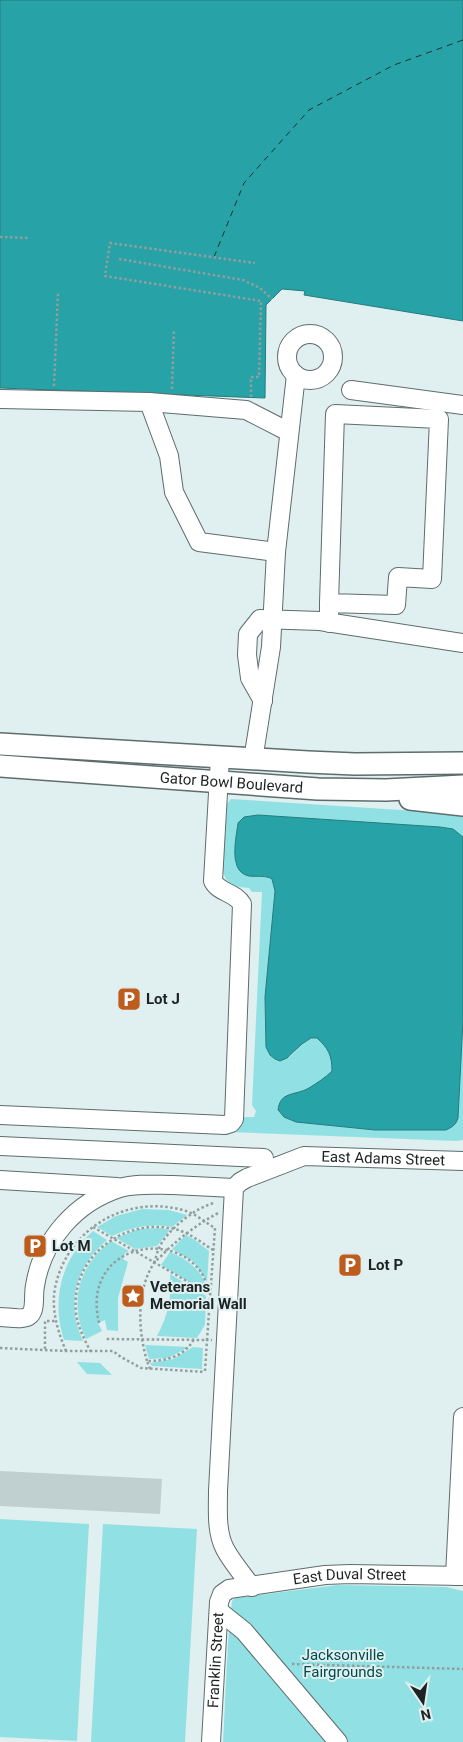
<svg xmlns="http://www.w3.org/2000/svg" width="463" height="1742" viewBox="0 0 463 1742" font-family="Roboto,sans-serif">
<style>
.green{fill:#91e1e4}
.water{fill:#27a2a7;stroke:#247c7f}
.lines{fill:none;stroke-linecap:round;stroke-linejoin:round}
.ferry{stroke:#193233;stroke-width:1;stroke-dasharray:6 5;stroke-linecap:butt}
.building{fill:#c0cfd0}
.minor-casing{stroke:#5e6c6c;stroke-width:20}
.major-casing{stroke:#5e6c6c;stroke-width:24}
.path{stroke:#929e9e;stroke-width:2.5;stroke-dasharray:2.5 2.5;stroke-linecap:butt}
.minor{stroke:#fff;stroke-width:18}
.major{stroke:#fff;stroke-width:21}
.labels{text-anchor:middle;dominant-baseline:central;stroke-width:4;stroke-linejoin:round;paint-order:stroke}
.street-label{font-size:15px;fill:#1d2323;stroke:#e0efef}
.poi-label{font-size:15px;font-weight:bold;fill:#1d2323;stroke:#e0efef;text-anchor:start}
.park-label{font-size:15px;fill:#014a4d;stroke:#e0efef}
</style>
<rect width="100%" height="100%" fill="#e0efef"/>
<g class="green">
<path d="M231,799L432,812L463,817V837L460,834L238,823L235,863L257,877H269L273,879L275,891L265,1016L266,1047L270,1055L275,1059C278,1059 284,1059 287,1058C299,1052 303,1038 317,1038C328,1048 332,1055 332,1071L323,1079L307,1090L284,1097L279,1103L278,1111L284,1117L296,1122L375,1130L458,1118L463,1020V1140L456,1141L228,1132L242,1117H254L256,1111L252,1105L262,892H252L249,888C236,887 225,885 223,870L227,804Z"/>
<path d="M142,1209L169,1210L187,1215L172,1227C151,1223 132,1227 112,1236L97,1227L116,1216Z"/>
<polygon points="160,1228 170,1230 157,1246 135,1249 116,1238 139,1229"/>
<path d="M93,1231L107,1240C76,1267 65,1301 83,1341L64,1340C51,1300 61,1259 93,1231Z"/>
<polygon points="186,1235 195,1240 209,1251 207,1282 194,1262 172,1249"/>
<path d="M111,1241L129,1251L125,1253L123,1259L128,1262L118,1298V1331L107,1330L105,1320L98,1323L102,1331L86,1339C68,1302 79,1266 111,1241Z"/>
<path d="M170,1252C187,1259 206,1272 206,1292L161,1265Z"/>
<path d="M170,1274L206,1296L205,1325L197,1338L157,1336C168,1316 172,1297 170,1274Z"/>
<polygon points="145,1345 189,1347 168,1358 149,1359"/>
<polygon points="193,1347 203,1348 202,1369 152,1366 150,1363 173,1359"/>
<polygon points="77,1362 100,1363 112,1375 87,1374"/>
<polygon points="0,1519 89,1524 77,1741 0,1737"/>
<polygon points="103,1524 197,1529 185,1742 91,1742"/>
<polygon points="338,1585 446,1587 463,1591 463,1742 223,1742 228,1642 232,1601 235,1598"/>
</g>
<g class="water">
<polygon points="0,0 463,0 463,321 304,295 305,291 282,289 266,305 265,398 0,388"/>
<path d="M258,815L440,827L453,829L463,837V1020L458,1118C456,1125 452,1127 446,1130H375L296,1122L284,1117L278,1110C280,1091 295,1096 309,1088C317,1083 325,1078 332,1071C332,1055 328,1048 317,1038H311L302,1044L287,1058L280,1061L275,1059L270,1055L266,1047L265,997L275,891L272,879C266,875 257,877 249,876C228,872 236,839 238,823L244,817Z"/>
</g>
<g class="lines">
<polyline class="ferry" points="214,257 244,183 309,110 394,65 463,40"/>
</g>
<polygon class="building" points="0,1471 162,1479 160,1514 0,1506"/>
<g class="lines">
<g class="minor-casing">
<g id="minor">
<circle cx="310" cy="357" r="23"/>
<polyline points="351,390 463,405"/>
<polyline points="0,399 149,402 169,456 174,492 199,542 276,552"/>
<polyline points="149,402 246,410 289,432"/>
<polyline points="329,623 329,603 335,414 439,419 432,579 398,577 396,605 329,603"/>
<polyline points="263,701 250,678 247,655 248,634 260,619 320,621 463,643"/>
<polyline points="253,760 271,647 276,552 296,375"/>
<path d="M0,1115L225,1125L231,1123L234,1119L242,904C235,892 219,893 213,881L220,758"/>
<polyline points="0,1146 264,1158"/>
<polyline points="0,1180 117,1187"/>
<path d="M0,1317C8,1317 24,1321 30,1315C36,1309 33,1294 35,1286C42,1240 76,1202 120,1188C137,1183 156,1185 173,1185C194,1186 214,1187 234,1188"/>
<polyline points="455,1576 463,1417"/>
<path id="s1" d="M252,1587C243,1575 232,1562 225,1549C216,1532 218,1510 218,1491L234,1188L240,1182L247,1178L304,1156L463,1161"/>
<polyline points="219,1611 244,1631 338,1742"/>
<path id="s2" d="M211,1742L219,1602L222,1594L229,1589L325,1575L350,1574L463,1576"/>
</g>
</g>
<g class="major-casing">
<g id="major">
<polyline points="0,744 308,762 355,764 463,763"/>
<path id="s3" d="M0,766L318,789L386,790L463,786"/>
<polyline points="410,799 463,805"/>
</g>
</g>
<g class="path">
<polyline points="0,237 29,238"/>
<polyline points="119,259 243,280 260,288 272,299"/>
<polyline points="54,386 58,293"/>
<polyline points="172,389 174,329"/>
<polyline points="251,397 251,377 259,377 261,301 105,276 110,243 255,263"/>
<polyline points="93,1227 209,1294"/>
<path d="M154,1263C156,1258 157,1252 159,1248C167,1230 195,1208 214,1203"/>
<path d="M99,1323C96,1309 95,1295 101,1281C118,1241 177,1238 201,1272C205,1278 207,1287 209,1294"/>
<polyline points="0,1348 66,1351 113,1351 121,1357 141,1368 205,1372"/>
<polyline points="45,1349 45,1321 56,1321"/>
<path d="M66,1351C58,1332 51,1310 55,1288C67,1228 128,1193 186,1211C196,1214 206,1223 215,1228L207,1340L105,1339"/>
<path d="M91,1352C84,1339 78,1327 76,1313C70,1260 119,1220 169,1228C186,1230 199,1241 213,1250"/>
<path d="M147,1361C138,1331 136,1291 154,1263C157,1259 162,1256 165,1252C182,1236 198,1224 218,1213"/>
<path d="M150,1369L147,1361C166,1361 184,1357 194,1339"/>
<polyline points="205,1371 207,1340 212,1340"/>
<polyline points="292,1664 463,1669"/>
</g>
<use href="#minor" class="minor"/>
<use href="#major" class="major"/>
</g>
<defs>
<g id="parking-square" transform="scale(1.25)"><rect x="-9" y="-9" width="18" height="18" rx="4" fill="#bd5c1c" stroke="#e0efef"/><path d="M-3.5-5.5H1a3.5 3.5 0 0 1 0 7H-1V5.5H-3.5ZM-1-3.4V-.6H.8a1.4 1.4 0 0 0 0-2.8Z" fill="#fff"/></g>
<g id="sight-square" transform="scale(1.25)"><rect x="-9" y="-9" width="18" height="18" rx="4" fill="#bd5c1c" stroke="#e0efef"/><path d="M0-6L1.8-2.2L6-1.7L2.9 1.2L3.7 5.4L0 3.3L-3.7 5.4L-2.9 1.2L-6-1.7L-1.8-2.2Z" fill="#fff"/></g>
</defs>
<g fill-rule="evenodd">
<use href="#parking-square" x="129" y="999"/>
<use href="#parking-square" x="35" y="1246"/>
<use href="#parking-square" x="350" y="1265"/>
<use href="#sight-square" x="133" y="1296"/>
</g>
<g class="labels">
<g class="street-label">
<text stroke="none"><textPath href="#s3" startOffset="232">Gator Bowl Boulevard</textPath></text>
<text stroke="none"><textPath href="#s1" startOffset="566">East Adams Street</textPath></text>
<text stroke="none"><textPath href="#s2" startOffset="279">East Duval Street</textPath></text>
<text stroke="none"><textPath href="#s2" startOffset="82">Franklin Street</textPath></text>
</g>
<g class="poi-label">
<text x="146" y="999">Lot J</text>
<text x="52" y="1246">Lot M</text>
<text x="368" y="1265">Lot P</text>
<text x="150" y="1287">Veterans<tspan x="150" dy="17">Memorial Wall</tspan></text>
</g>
<g class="park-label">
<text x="343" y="1655">Jacksonville<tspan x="343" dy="17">Fairgrounds</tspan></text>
</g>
</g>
<g transform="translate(423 1702) rotate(167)" stroke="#e0efef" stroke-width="4" paint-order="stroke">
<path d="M0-4L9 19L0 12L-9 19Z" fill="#1d2323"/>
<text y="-8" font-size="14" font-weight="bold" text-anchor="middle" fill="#1d2323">N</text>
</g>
</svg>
